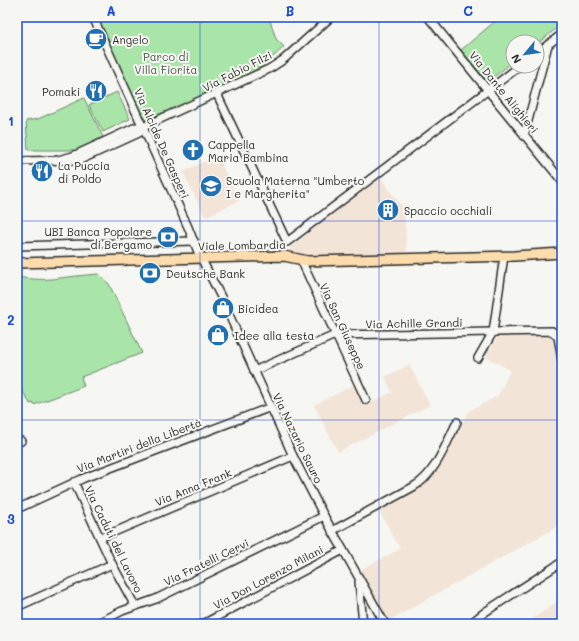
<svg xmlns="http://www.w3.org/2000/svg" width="579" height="641" viewBox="0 0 579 641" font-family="Mali,sans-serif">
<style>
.built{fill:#f3e4d8}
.green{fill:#a9e4a9;stroke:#6a886a}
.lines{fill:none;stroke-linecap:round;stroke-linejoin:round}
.minor-casing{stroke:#2b2b2b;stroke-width:10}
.major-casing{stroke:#2b2b2b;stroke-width:12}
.minor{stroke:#f6f6f2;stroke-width:7}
.major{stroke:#fcdcac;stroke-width:9}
.grid{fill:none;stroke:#1d4ed8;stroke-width:1;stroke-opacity:0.55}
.labels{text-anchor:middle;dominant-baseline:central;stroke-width:4;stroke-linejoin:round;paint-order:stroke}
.poi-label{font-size:11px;fill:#2b2b2b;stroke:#f6f6f2;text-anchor:start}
.park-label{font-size:11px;fill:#4a594a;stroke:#f6f6f2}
.street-label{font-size:11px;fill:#2b2b2b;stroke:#f6f6f2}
.neatline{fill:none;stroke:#1d4ed8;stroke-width:1.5}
.grid-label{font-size:13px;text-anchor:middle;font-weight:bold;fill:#1d4ed8}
</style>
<rect width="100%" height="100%" fill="#f6f6f2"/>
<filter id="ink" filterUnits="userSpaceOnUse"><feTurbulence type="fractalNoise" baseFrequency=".025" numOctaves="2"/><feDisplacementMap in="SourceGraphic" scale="8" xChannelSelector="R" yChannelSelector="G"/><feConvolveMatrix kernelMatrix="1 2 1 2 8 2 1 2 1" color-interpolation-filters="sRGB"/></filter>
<g filter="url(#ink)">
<g class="built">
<polygon points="217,155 239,201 205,217 183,172"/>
<polygon points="380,177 404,209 407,257 305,259 291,254 290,247"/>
<polygon points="502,329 562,329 562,524 388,621 360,570 400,549 379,510 417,489 431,479 469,411 498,396 510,370 486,357"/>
<polygon points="409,365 430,405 338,452 314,405 356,384 366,405 392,392 385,377"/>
<polygon points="562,598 562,624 525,624"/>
</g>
<g class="green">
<polygon points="96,17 269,17 276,39 284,47 263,66 212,92 143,121"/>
<polygon points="500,17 562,17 562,24 537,44 537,42 513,42 513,62 487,82 461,50"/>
<polygon points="117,92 130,119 103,132 89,105"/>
<polygon points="84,98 103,137 79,150 28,150 26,121 38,119"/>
<path d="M99,274L109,284L142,353L81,377L84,386L34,405L33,403L30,404L17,381V277C29,279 40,280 52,279C68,277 83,275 99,274Z"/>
</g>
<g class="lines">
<g class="minor-casing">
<g id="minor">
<polyline points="93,17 188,227 198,252 221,297 293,456 324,516 385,624"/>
<polyline points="428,17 562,181"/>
<polyline points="537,53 562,34"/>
<polyline points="217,94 287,242 520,66"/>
<polyline points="524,136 548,45"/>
<polyline points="58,160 73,156 136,127 143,127 269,69 283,60 331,17"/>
<polyline points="17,161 80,160 139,133 143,127"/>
<polyline points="17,246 194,241"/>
<polyline points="504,256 493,332 552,331 558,337 562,360"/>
<polyline points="301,260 366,400"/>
<polyline points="478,358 493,332"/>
<polyline points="254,371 335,335 493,332"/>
<polyline points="17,443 21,441"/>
<polyline points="74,482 112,564 135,606"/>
<polyline points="17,509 84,478 271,407"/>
<path d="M332,531L413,487C435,475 446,444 457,422"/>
<polyline points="100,538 293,456"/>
<polyline points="359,582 363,624"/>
<polyline points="17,607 112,564"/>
<polyline points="96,624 122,611 156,599 324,516"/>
<polyline points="203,624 343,550"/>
<polyline points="470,624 485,612 562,562"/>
</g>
</g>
<g class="major-casing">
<polyline id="major" points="17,263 284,256 308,261 514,256 562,253"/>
</g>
<use href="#minor" class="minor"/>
<use href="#major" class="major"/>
</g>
</g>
<path class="grid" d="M200,17V624M379,17V624M17,221H562M17,420H562"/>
<defs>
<g id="cafe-disc" transform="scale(1.15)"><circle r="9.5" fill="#1f6fb2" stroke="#f6f6f2"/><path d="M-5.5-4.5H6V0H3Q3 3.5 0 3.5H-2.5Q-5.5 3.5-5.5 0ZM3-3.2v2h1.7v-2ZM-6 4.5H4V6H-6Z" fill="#fff"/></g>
<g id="restaurant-disc" transform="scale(1.15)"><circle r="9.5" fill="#1f6fb2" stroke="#f6f6f2"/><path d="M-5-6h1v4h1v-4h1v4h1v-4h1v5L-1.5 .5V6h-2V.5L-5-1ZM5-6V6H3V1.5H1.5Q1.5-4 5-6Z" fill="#fff"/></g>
<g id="church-disc" transform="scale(1.15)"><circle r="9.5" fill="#1f6fb2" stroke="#f6f6f2"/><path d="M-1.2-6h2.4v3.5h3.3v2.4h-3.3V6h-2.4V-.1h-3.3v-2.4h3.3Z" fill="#fff"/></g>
<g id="school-disc" transform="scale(1.15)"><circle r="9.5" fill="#1f6fb2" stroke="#f6f6f2"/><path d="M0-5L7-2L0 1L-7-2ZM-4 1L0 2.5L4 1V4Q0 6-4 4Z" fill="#fff"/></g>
<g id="building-disc" transform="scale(1.15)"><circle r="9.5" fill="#1f6fb2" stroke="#f6f6f2"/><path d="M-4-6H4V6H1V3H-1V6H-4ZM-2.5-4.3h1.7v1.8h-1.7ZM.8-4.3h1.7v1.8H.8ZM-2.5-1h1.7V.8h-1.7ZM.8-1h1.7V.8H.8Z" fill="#fff"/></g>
<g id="bank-disc" transform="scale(1.15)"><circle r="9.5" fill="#1f6fb2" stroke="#f6f6f2"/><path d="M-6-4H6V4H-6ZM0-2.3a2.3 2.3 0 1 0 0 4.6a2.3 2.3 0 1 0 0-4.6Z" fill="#fff"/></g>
<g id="shop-disc" transform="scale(1.15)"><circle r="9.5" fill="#1f6fb2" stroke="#f6f6f2"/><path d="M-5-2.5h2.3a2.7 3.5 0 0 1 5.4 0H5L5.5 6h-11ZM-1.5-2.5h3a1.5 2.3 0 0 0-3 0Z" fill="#fff"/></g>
</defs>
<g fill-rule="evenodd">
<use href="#cafe-disc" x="96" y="39"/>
<use href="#restaurant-disc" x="96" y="91"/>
<use href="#church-disc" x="193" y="150"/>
<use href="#restaurant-disc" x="42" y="171"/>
<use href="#school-disc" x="211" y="186"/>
<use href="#building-disc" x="388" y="210"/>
<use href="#bank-disc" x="168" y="237"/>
<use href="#bank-disc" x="150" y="273"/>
<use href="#shop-disc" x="223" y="308"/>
<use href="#shop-disc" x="218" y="335"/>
</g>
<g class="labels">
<g class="poi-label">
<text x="112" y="39">Angelo</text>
<text x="80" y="91" text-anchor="end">Pomaki</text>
<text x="208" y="144">Cappella<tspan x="208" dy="13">Maria Bambina</tspan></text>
<text x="58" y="165">La Puccia<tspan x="58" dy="13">di Poldo</tspan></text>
<text x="226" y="180">Scuola Materna "Umberto<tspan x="226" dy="13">I e Margherita"</tspan></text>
<text x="404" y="210">Spaccio occhiali</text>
<text x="152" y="231" text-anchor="end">UBI Banca Popolare<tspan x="152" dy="13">di Bergamo</tspan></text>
<text x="166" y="273">Deutsche Bank</text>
<text x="238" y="308">Bicidea</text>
<text x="234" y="335">Idee alla testa</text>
</g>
<g class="park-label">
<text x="166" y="56">Parco di<tspan x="166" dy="13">Villa Fiorita</tspan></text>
</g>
<g class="street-label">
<text transform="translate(237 71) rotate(-27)">Via Fabio Filzi</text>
<text transform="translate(504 92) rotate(51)">Via Dante Alighieri</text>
<text transform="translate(162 143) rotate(66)">Via Alcide De Gasperi</text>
<text transform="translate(242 245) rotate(-1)">Viale Lombardia</text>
<text transform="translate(414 323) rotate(-1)">Via Achille Grandi</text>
<text transform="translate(343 326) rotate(65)">Via San Giuseppe</text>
<text transform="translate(298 438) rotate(64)">Via Nazario Sauro</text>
<text transform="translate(139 445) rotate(-21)">Via Martiri della Libertà</text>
<text transform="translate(193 487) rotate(-22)">Via Anna Frank</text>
<text transform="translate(114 539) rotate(64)">Via Caduti del Lavoro</text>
<text transform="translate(206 562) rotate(-26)">Via Fratelli Cervi</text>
<text transform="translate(268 577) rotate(-28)">Via Don Lorenzo Milani</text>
</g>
</g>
<rect width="579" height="641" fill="none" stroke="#f6f6f2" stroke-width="44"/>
<g transform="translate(525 54) rotate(241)"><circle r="19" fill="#f6f6f2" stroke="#a5a5a2"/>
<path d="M0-3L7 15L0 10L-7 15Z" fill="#1f6fb2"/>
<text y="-6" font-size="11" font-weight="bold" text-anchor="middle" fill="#2b2b2b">N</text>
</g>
<rect x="22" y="22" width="535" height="597" class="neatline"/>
<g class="grid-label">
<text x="111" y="16">A</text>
<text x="290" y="16">B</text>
<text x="468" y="16">C</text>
<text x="11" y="126">1</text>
<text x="11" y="325">2</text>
<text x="11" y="524">3</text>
</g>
</svg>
